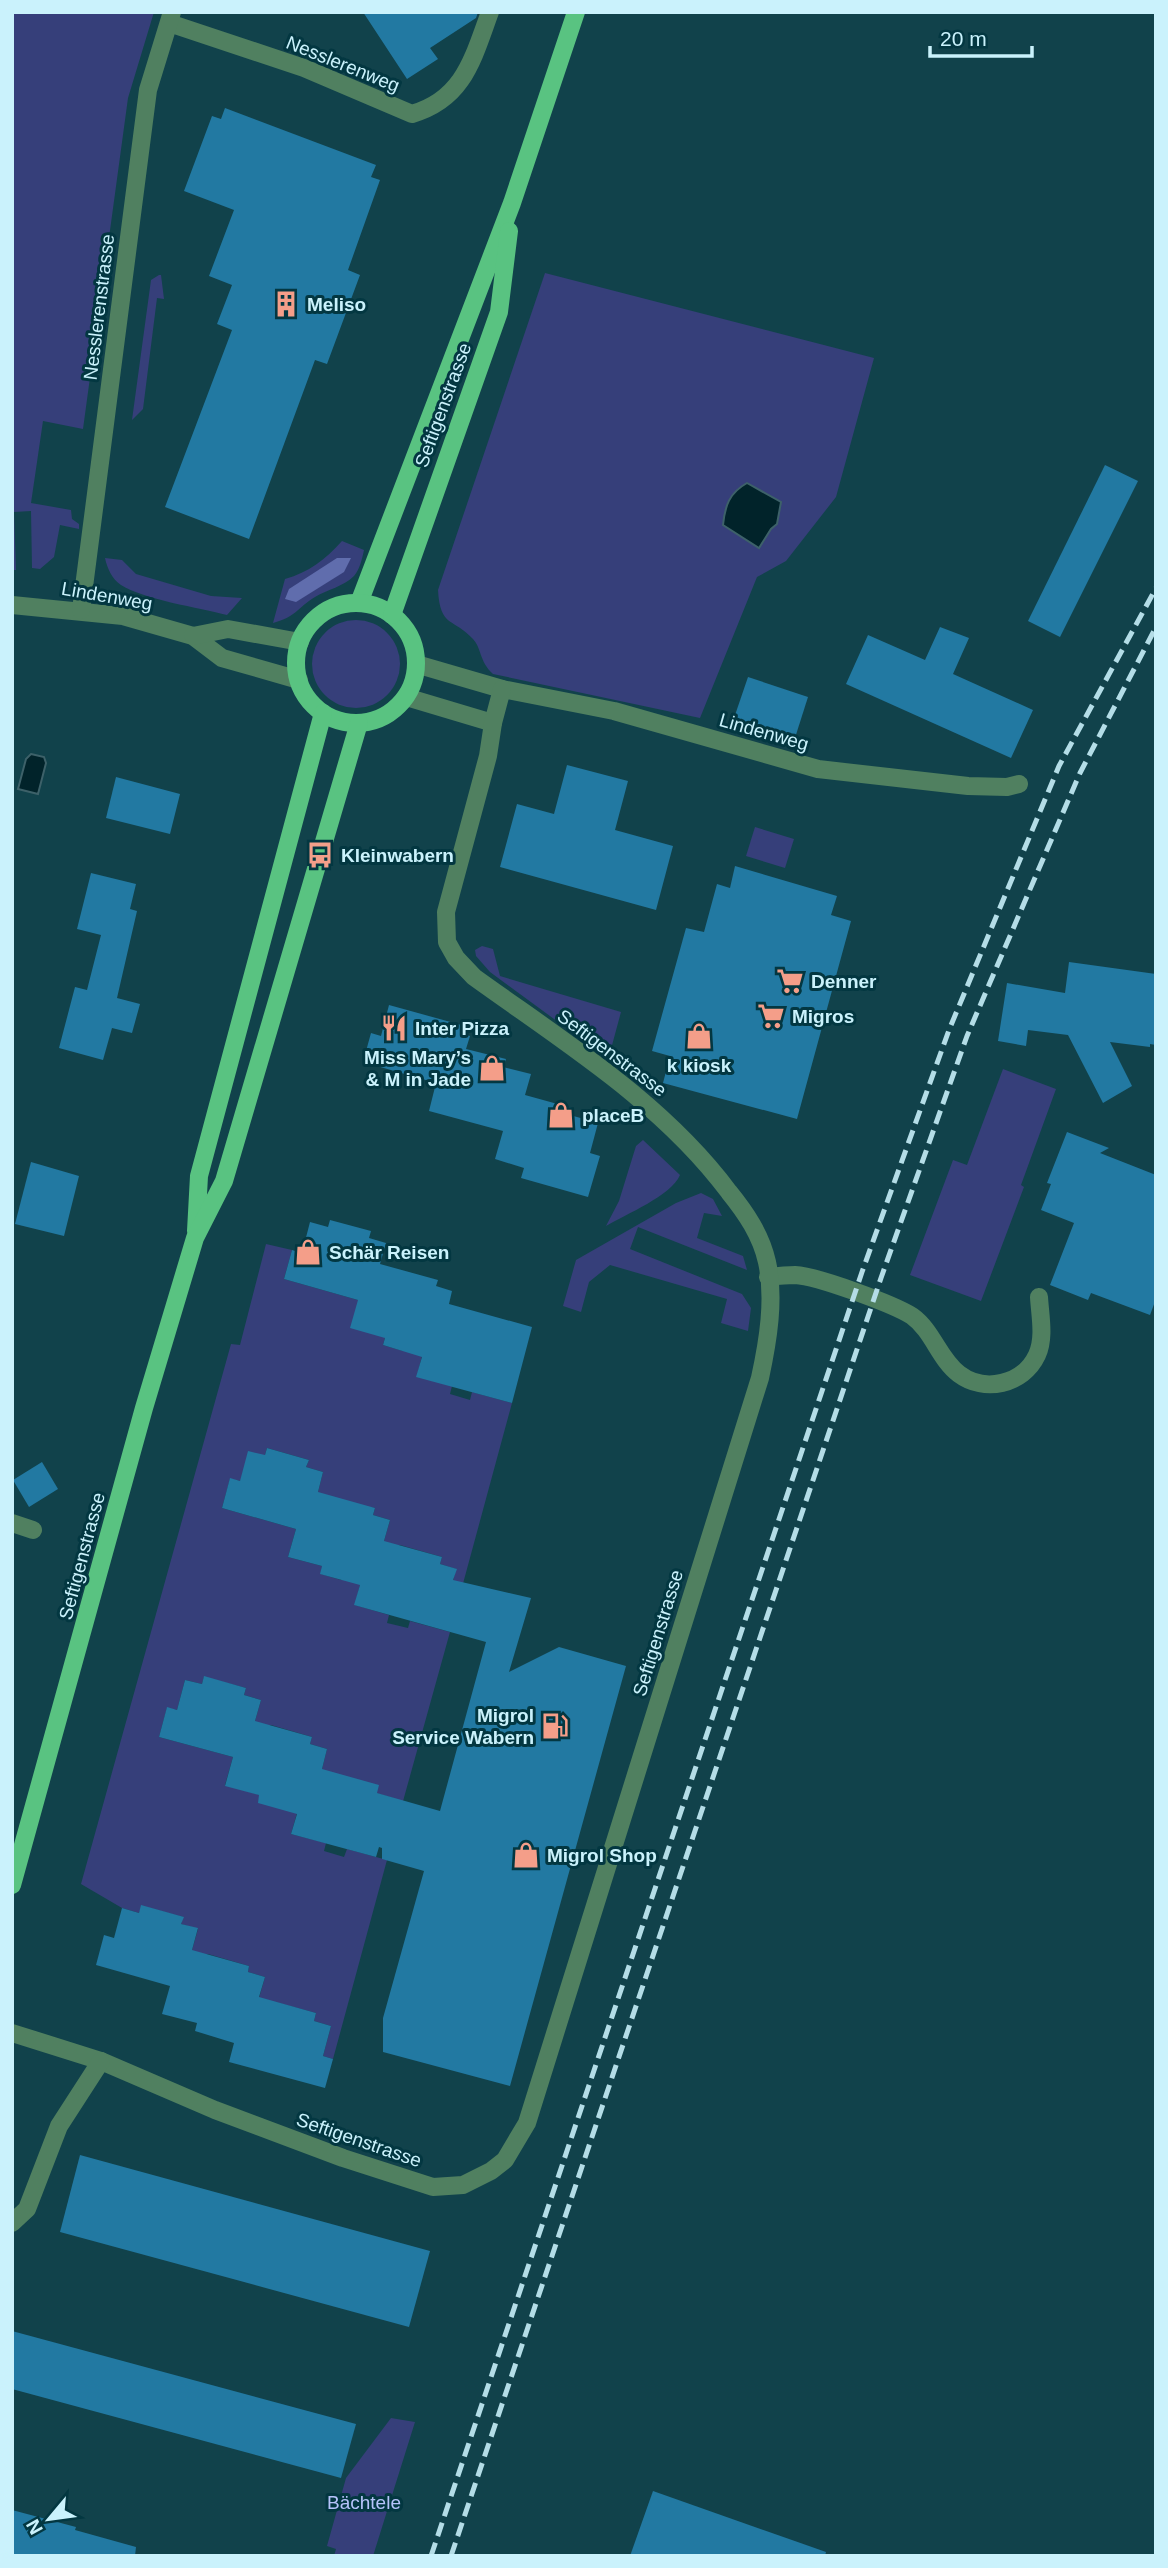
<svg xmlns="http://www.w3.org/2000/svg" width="1168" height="2568" viewBox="0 0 1168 2568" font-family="Helvetica,sans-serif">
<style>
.green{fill:#363f7a}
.forest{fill:#606dad}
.water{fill:#01232a;stroke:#3d6169;stroke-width:2}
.building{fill:#2279a2}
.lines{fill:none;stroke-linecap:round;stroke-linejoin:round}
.minor{stroke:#508060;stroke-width:18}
.major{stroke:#59c381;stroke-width:18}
.rail{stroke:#b4dde7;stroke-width:5;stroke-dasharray:14 7;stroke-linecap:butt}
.labels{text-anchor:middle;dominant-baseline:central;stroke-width:6;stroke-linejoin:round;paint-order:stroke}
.street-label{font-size:19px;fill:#caf2fc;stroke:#033741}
.poi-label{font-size:19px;font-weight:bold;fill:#caf2fc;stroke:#033741;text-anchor:start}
.park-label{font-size:19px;fill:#b6c3fa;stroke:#033741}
</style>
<rect width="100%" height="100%" fill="#11424b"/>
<g class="green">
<polygon points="12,12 154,12 128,98 83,429 43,421 31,503 71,510 72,519 79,524 79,529 60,525 54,557 40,569 32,568 31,511 14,512 16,570 12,570"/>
<path d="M545,273L874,358L836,497L786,561L757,577L700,718L493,674C479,661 482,649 473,639C454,618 440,628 438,590Z"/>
<polygon points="159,275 161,275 164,299 157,298 143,409 132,420 151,280"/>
<path d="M342,541L364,550C362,559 360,569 354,576C343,587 328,589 315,597C297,608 296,617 273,623L285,579C309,572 325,560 342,541Z"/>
<path d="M105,558L122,560L136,574L211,596L242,598L227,615C200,608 142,599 121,585C112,579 107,568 105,558Z"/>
<circle cx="356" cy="664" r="44"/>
<polygon points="755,827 794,839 785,868 746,856"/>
<polygon points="482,946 493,949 500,976 621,1012 611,1049 606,1052 599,1052 490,972 476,956 475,950"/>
<polygon points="1003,1069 1056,1089 1021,1185 1024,1187 981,1301 910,1275 953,1160 967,1165"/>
<path d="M643,1140L680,1175C671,1196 626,1214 606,1226L619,1201L636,1146Z"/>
<polygon points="701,1193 713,1199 722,1216 704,1213 697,1238 743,1256 747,1270 638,1227 630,1249 742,1294 751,1308 748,1331 721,1323 727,1299 610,1265 589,1282 581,1312 563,1306 576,1260 676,1203"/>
<polygon points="266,1244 292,1250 284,1279 358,1300 385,1338 383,1345 403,1351 424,1348 417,1376 452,1386 450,1394 470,1400 472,1392 512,1403 458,1602 448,1599 456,1569 440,1564 442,1557 400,1545 382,1548 390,1520 373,1515 375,1508 316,1500 323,1472 306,1467 309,1460 267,1448 265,1455 240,1481 230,1479 222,1508 296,1529 288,1557 322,1566 321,1574 341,1580 362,1577 355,1605 389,1615 387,1623 408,1628 410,1621 450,1632 395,1830 385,1828 393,1798 320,1777 327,1749 310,1744 312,1737 271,1725 253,1728 261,1700 244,1695 246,1688 204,1677 202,1684 185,1680 177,1710 167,1708 159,1737 233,1757 225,1785 299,1806 291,1834 326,1843 324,1851 344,1857 347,1849 387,1860 333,2059 323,2056 331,2026 314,2021 316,2013 275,2002 257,2005 265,1977 248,1972 249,1966 208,1954 190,1957 198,1929 181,1924 183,1917 142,1906 139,1913 122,1908 81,1884 231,1344 240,1345"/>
<polygon points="391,2418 415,2422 373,2556 334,2556 336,2549 327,2546 346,2478"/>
</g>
<polygon class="forest" points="337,558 351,558 344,572 296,602 285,599 289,589"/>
<g class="water">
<path d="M747,483L781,502L777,524L771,529L759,548L723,525C725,506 729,493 747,483Z"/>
<polygon points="31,754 44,757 46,763 38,794 18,789 26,759"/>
</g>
<g class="building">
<polygon points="363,12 478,12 476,18 430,48 438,59 407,79"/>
<polygon points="225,108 376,165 371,177 380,180 348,270 360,275 327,364 315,360 249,539 165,507 232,330 217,324 232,285 209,276 234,210 184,191 212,116 221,119"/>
<polygon points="1105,465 1138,481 1060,637 1028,621"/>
<polygon points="940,627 969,638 953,674 1033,710 1011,758 846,684 868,635 925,660"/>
<polygon points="748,677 808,697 794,741 733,721"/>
<polygon points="567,765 628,781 615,830 673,846 656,910 500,867 517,804 554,814"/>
<polygon points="116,777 180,794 170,834 106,818"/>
<polygon points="735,866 837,896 831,915 851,921 797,1119 663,1083 670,1056 652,1051 686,928 704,932 717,884 730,888"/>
<polygon points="91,873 136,884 130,909 137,911 117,998 140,1004 132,1033 112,1028 103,1060 59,1048 75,987 87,990 101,935 77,929"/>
<polygon points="1069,962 1156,974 1156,1045 1150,1044 1150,1047 1110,1042 1132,1086 1103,1103 1068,1035 1028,1030 1026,1046 998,1041 1007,983 1065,993"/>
<polygon points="389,1005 465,1026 463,1034 470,1036 466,1049 506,1059 503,1067 531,1074 525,1095 572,1108 570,1115 598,1123 590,1153 600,1156 588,1197 521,1178 524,1168 495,1159 503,1131 429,1111 436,1083 363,1062 371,1033 381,1036"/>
<polygon points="1067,1132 1109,1148 1100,1153 1156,1175 1156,1299 1150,1315 1091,1293 1088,1300 1050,1285 1074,1223 1041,1210 1051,1184 1047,1183"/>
<polygon points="31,1162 79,1176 64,1236 15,1224"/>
<polygon points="330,1220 371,1231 369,1238 386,1243 380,1264 438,1280 436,1286 452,1291 449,1304 532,1327 512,1403 416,1377 422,1357 383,1345 385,1338 350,1328 358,1300 284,1279 292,1250 302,1253 310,1222 328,1227"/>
<polygon points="267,1448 309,1460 306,1467 323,1472 318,1492 375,1508 373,1515 390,1520 384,1541 442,1557 440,1564 457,1569 453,1580 531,1598 509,1672 559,1647 626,1666 510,2086 383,2052 383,2018 424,1871 382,1859 382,1848 379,1847 376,1857 291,1834 297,1814 258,1803 259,1795 225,1786 233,1757 159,1737 167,1707 177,1710 185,1680 202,1684 204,1676 246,1688 244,1695 261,1700 255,1721 312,1737 310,1744 327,1749 322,1769 379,1785 377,1793 440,1811 486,1642 354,1605 360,1585 320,1574 322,1566 288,1557 296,1529 222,1508 230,1478 240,1481 248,1451 265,1455"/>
<polygon points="42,1462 58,1489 29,1507 13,1480"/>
<polygon points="141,1905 184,1917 181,1924 198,1928 192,1950 249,1966 248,1972 265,1977 259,1997 316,2013 314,2021 331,2026 323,2056 333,2059 325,2088 229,2062 234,2043 195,2031 197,2023 162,2014 170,1986 96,1965 104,1935 114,1938 122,1908 139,1913"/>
<polygon points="80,2155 430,2251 409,2327 60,2232"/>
<polygon points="12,2331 356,2424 341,2478 12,2389"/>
<polygon points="653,2491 826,2552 825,2556 630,2556"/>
<polygon points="12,2510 76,2527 75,2530 136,2547 135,2556 12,2556"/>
</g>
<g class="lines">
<g class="minor">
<path d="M169,23L304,68L412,114C464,99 473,58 490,12"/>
<polyline points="12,605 123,616 193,636 222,658 299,680"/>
<polyline points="81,610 148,90 172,12"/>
<polyline points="193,636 228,629 300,642"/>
<polyline points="416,664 502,689 614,711 818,769 968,786 1007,787 1019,784"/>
<polyline points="406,697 493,723"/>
<path d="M768,1277C777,1276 787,1275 795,1275C817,1276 893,1304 912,1316C933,1331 939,1359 959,1374C984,1393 1023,1385 1037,1355C1045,1338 1040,1315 1039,1297"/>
<polyline points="12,1523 33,1530"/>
<path d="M12,2033L101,2061L215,2110L343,2158L433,2187L463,2185L491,2171L505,2160L527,2123L760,1378C768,1341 775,1299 767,1262C761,1235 746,1213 729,1192C662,1102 564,1042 474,977L456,958L447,942L446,912L488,756L493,723L502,689"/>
<polyline points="12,2223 27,2209 59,2126 101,2061"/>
</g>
<g class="major">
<polyline points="359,603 512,203 576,12"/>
<circle cx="356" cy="663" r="60"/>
<polyline points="392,615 499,312 509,231"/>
<polyline points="196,1231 199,1176 323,713"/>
<polyline points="12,1885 144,1408 195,1238 224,1181 359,723"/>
</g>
<g class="rail">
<polyline points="431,2556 862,1272 949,1030 1059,766 1156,588"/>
<polyline points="451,2556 881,1278 967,1036 1080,773 1156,627"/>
</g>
</g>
<defs>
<g id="building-bare" transform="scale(2.1)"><path d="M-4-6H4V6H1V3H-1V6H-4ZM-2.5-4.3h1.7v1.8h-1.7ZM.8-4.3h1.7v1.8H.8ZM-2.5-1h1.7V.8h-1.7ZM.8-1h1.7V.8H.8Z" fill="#f49e89" stroke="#033741" stroke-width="2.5" paint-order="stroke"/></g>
<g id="bus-bare" transform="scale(2.1)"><path d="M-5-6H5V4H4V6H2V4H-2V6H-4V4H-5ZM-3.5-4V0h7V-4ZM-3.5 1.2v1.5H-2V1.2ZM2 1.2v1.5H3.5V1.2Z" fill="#f49e89" stroke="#033741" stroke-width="2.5" paint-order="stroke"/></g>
<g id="supermarket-bare" transform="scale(2.1)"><path d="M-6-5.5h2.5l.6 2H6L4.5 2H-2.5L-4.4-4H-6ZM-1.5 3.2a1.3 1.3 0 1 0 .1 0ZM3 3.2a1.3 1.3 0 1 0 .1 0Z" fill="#f49e89" stroke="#033741" stroke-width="2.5" paint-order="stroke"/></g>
<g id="restaurant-bare" transform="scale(2.1)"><path d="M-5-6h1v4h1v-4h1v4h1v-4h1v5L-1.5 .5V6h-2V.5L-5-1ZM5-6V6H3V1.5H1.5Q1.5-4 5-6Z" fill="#f49e89" stroke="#033741" stroke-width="2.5" paint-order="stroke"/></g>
<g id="shop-bare" transform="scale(2.1)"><path d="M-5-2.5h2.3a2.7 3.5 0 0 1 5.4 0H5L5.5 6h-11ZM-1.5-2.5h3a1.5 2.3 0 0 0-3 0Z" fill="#f49e89" stroke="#033741" stroke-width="2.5" paint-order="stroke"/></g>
<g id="fuel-bare" transform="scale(2.1)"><path d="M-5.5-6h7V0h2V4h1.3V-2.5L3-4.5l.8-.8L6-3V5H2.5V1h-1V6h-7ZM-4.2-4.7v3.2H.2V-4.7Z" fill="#f49e89" stroke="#033741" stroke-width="2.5" paint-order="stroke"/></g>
</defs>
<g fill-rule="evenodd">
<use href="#building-bare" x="286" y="304"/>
<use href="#bus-bare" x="320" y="855"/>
<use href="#supermarket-bare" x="790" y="981"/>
<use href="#supermarket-bare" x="771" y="1016"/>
<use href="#restaurant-bare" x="394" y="1028"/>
<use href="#shop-bare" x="699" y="1036"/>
<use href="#shop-bare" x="492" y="1068"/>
<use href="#shop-bare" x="561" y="1115"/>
<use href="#shop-bare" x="308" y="1252"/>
<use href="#fuel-bare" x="555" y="1726"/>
<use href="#shop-bare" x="526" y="1855"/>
</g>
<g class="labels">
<g class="street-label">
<text transform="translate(343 64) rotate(22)">Nesslerenweg</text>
<text transform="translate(99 307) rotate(-83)">Nesslerenstrasse</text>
<text transform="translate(443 405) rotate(-70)">Seftigenstrasse</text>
<text transform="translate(107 596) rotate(10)">Lindenweg</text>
<text transform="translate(764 732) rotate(16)">Lindenweg</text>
<text transform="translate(612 1053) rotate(37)">Seftigenstrasse</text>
<text transform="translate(82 1556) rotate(-75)">Seftigenstrasse</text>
<text transform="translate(658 1633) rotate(-73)">Seftigenstrasse</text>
<text transform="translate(359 2140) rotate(19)">Seftigenstrasse</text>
</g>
<g class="poi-label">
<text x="307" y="304">Meliso</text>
<text x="341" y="855">Kleinwabern</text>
<text x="811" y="981">Denner</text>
<text x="792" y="1016">Migros</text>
<text x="415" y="1028">Inter Pizza</text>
<text x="471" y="1057" text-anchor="end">Miss Mary’s<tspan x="471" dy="22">&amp; M in Jade</tspan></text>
<text x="699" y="1065" text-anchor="middle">k kiosk</text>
<text x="582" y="1115">placeB</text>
<text x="329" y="1252">Schär Reisen</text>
<text x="534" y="1715" text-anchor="end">Migrol<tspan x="534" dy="22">Service Wabern</tspan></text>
<text x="547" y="1855">Migrol Shop</text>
</g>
<g class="park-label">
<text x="364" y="2502">Bächtele</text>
</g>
</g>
<rect width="1168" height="2568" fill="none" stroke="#caf2fc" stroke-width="28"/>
<g transform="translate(49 2519) rotate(241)" stroke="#033741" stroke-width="5" paint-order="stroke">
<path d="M0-5L12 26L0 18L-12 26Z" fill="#caf2fc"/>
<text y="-10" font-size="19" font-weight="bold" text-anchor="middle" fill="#caf2fc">N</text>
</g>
<path d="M930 46v10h102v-10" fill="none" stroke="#caf2fc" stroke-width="3.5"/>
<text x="940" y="46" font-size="21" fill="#caf2fc" stroke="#033741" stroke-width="5" paint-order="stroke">20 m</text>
</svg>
